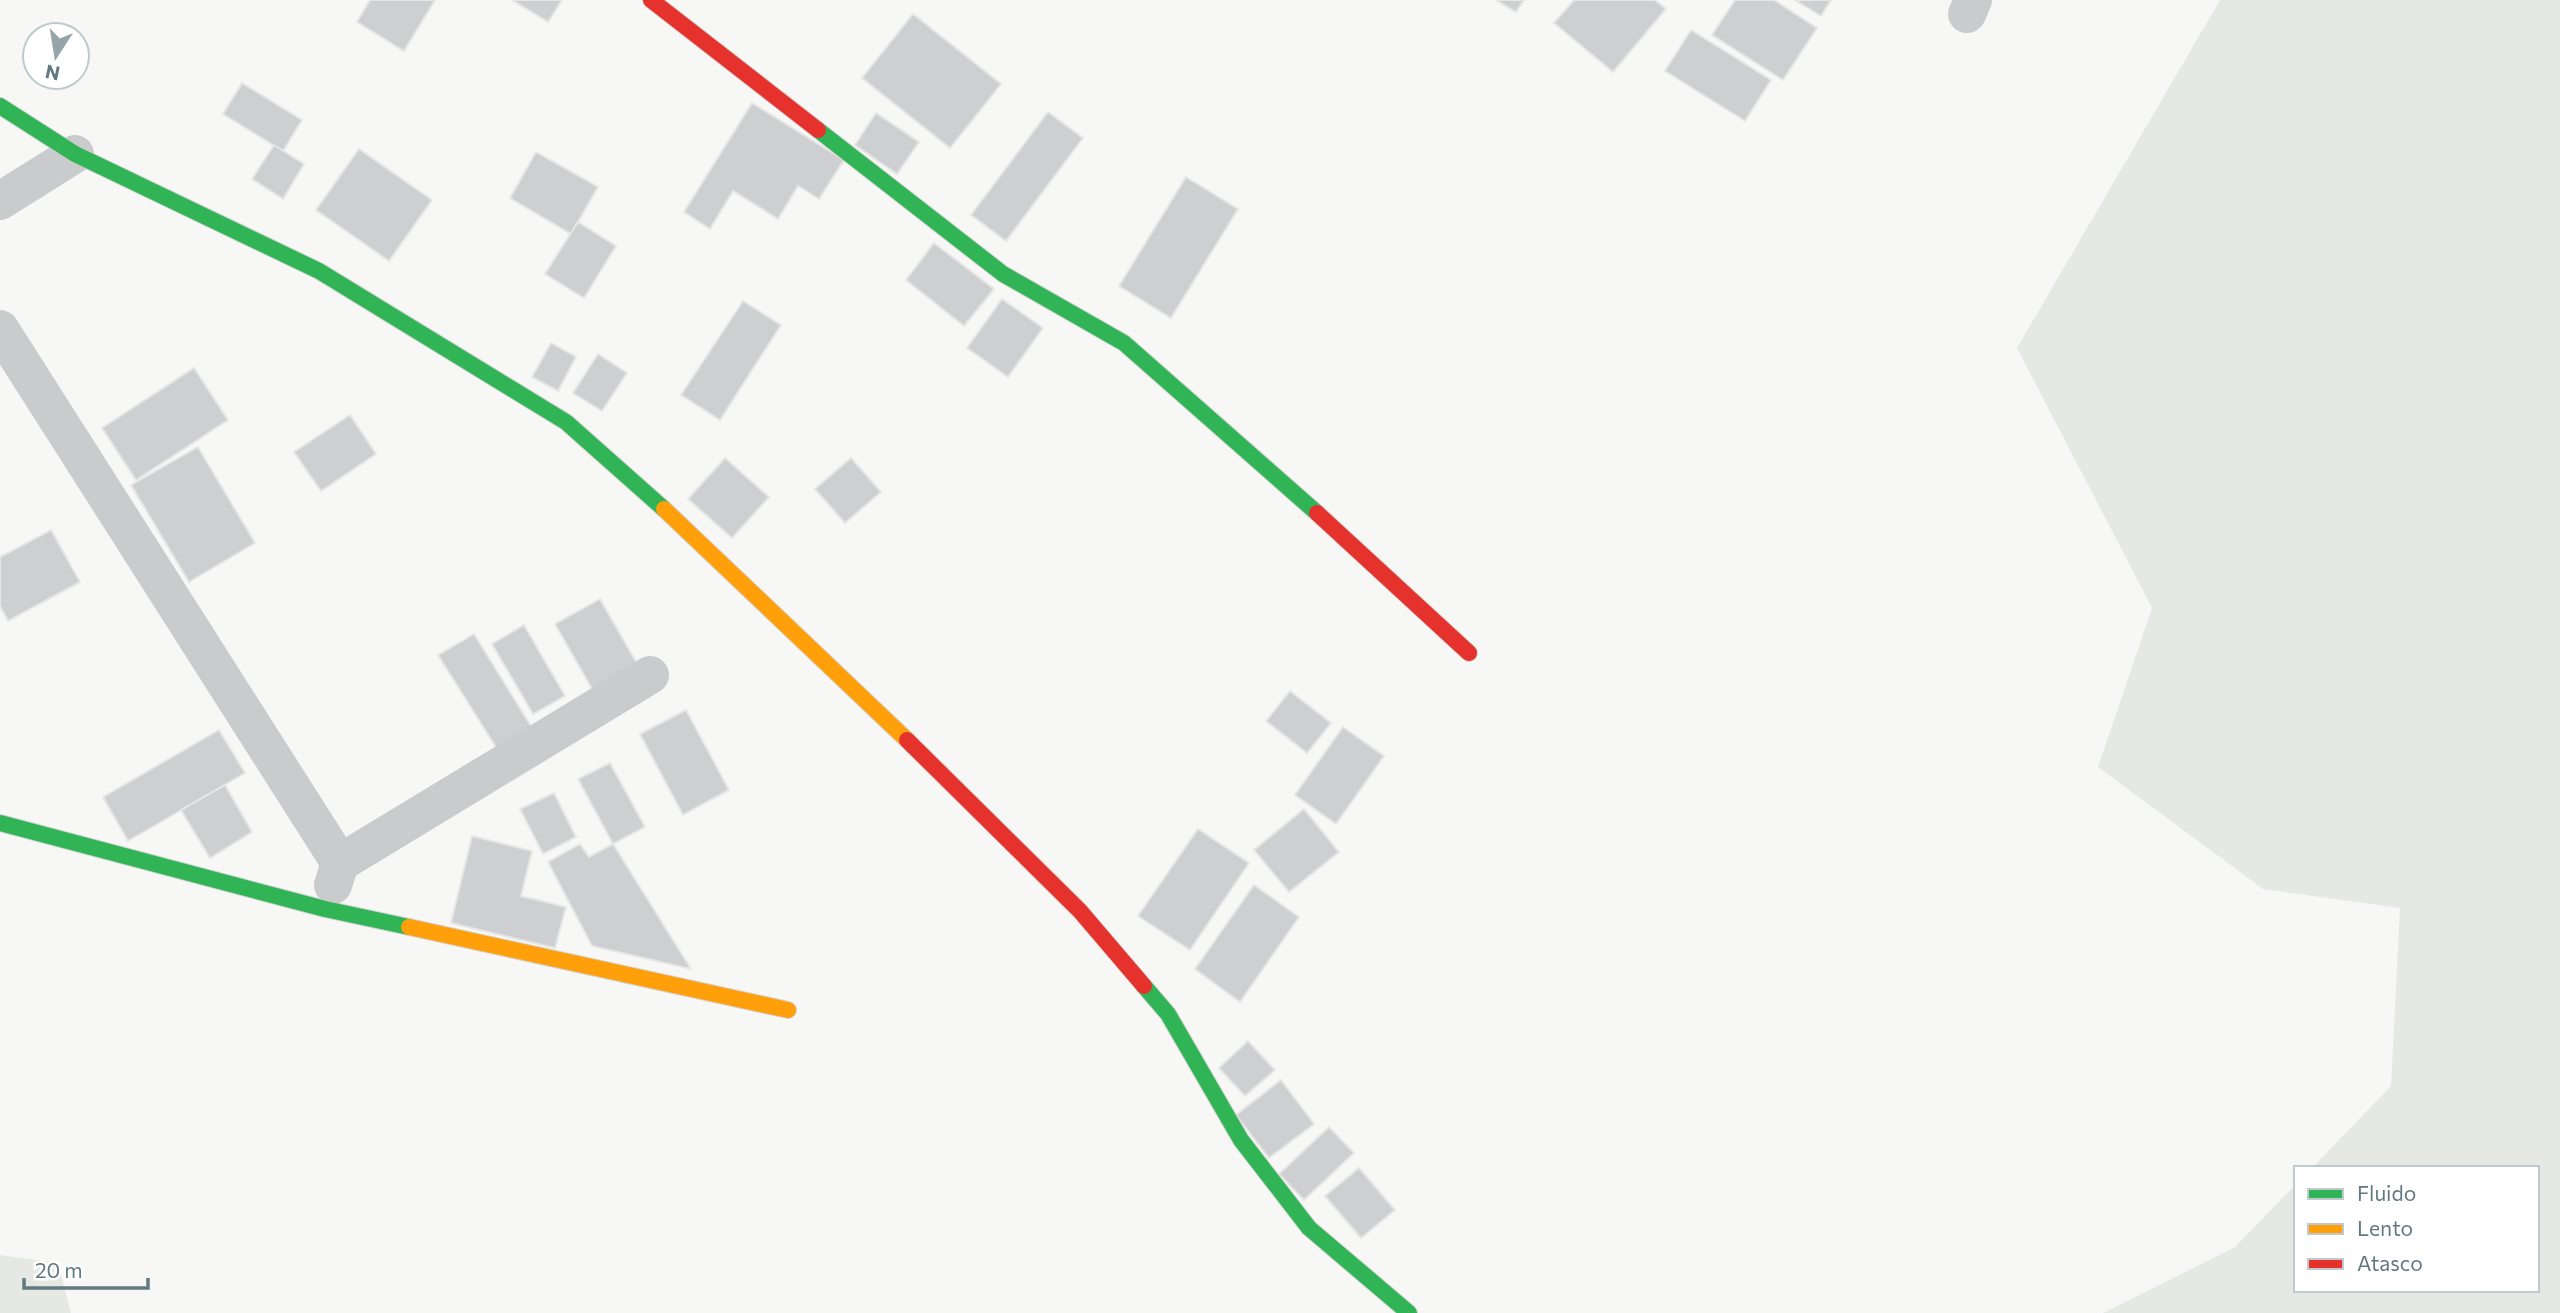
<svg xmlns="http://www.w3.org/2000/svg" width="2560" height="1313" viewBox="0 0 2560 1313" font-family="Commissioner,sans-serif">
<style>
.green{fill:#e6e9e3}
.building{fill:#cdcfd0;stroke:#e6e6e6;stroke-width:2}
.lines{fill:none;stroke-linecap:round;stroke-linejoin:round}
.fast-casing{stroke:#d2d4d4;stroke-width:18}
.slow-casing{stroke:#d2d4d4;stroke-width:18}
.jam-casing{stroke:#d2d4d4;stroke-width:18}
.street{stroke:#c9cbcc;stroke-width:38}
.fast{stroke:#30b455;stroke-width:16}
.slow{stroke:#ff9f0a;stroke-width:16}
.jam{stroke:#e5322d;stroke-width:16}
</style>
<rect width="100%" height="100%" fill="#f7f7f6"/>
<g class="green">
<polygon points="2220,0 2560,0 2560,1313 2103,1313 2235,1247 2296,1184 2296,1290 2537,1290 2537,1168 2312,1168 2391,1086 2400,908 2263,889 2098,767 2152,608 2017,348"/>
<polygon points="0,1255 58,1263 71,1313 0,1313"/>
</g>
<g class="building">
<polygon points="370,0 435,0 404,51 357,22"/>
<polygon points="512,0 562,0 548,22"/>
<polygon points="1496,0 1524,0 1516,12"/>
<polygon points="1574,0 1655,0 1666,9 1613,72 1554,23"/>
<polygon points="1735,0 1774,0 1817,28 1783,80 1712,35"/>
<polygon points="1795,0 1831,0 1821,16"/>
<polygon points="913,14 1001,84 950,148 862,78"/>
<polygon points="1691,30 1771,80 1745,121 1665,71"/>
<polygon points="242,83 302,120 283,151 223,114"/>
<polygon points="752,103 844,160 819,199 798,186 778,219 733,191 710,229 684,212"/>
<polygon points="1048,112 1083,138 1006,241 971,215"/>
<polygon points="876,113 919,142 897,174 855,145"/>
<polygon points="274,145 304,164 283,199 252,179"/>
<polygon points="359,149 432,200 389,261 316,210"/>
<polygon points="536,152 598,187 571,234 510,198"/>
<polygon points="1186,177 1238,209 1171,318 1119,286"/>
<polygon points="578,222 616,246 584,298 545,274"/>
<polygon points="934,243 994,289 964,326 906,280"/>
<polygon points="1002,299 1043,328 1008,377 967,348"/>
<polygon points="743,301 781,325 720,420 681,395"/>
<polygon points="551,343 576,357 558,391 532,377"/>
<polygon points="598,354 627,373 602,411 573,393"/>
<polygon points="194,368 228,420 136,480 102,428"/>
<polygon points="350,415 376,454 321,491 294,452"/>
<polygon points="198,447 255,543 189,582 131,485"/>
<polygon points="725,458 769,497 732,538 688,499"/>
<polygon points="851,458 881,492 845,523 815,489"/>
<polygon points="51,530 80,582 8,621 0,606 0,557"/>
<polygon points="600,599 640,669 595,694 555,624"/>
<polygon points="524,625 565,696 533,714 492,644"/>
<polygon points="474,634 534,731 499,752 438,655"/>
<polygon points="1290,691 1331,723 1307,753 1266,721"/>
<polygon points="686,710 729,790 683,815 640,734"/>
<polygon points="1343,727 1384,756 1336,824 1295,795"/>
<polygon points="219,730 245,773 128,841 103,797"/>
<polygon points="610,763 645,827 613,844 578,779"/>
<polygon points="225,785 252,832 210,858 181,810"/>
<polygon points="554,793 576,837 543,854 520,809"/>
<polygon points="1304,809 1339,852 1289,892 1254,850"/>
<polygon points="1198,829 1249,863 1190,950 1138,916"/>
<polygon points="472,836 532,851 521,896 566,907 555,948 451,923"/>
<polygon points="580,844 589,857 613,844 691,969 592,946 548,862"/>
<polygon points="1254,885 1299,917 1240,1002 1195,969"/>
<polygon points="1248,1041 1275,1070 1245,1096 1219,1068"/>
<polygon points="1281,1080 1314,1124 1269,1158 1236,1115"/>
<polygon points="1329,1127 1354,1153 1304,1200 1279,1174"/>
<polygon points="1359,1168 1395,1210 1361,1238 1325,1196"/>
</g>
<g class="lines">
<g class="fast-casing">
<g id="fast">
<polyline points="0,106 75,154 319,271 566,422 664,509"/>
<polyline points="818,130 1003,274 1124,343 1317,513"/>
<polyline points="0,823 325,909 409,927"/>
<polyline points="1144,986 1168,1014 1241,1140 1309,1228 1409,1313"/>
</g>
</g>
<g class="slow-casing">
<g id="slow">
<polyline points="664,509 907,740"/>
<polyline points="409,927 788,1010"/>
</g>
</g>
<g class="jam-casing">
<g id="jam">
<polyline points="651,0 818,130"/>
<polyline points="1317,513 1469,653"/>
<polyline points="907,740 1080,911 1144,986"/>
</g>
</g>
<g class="street">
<polyline points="1967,14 1973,0"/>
<polyline points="0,201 75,154"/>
<polyline points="0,329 340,863"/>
<polyline points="333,885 340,863 650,675"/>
</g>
<use href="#fast" class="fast"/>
<use href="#slow" class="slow"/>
<use href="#jam" class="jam"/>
</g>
<rect x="2294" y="1166" width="245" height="126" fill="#ffffff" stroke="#c0c9cd" stroke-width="2"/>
<rect x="2308" y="1189" width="35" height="10" fill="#30b455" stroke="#c0c9cd" stroke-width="2"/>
<text x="2357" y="1201" font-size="21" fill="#627981">Fluido</text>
<rect x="2308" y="1224" width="35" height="10" fill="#ff9f0a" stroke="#c0c9cd" stroke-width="2"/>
<text x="2357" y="1236" font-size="21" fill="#627981">Lento</text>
<rect x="2308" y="1259" width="35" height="10" fill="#e5322d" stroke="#c0c9cd" stroke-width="2"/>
<text x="2357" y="1271" font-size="21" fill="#627981">Atasco</text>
<g transform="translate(56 56) rotate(192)"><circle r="33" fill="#ffffff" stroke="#c0c9cd" stroke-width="2"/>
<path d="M0-5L12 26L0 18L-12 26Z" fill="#96a5aa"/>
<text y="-10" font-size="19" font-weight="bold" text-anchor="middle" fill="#627981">N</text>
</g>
<path d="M24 1278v10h124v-10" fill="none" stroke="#627981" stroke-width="3.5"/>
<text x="35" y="1278" font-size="21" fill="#627981" stroke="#ffffff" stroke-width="5" paint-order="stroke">20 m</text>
</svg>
